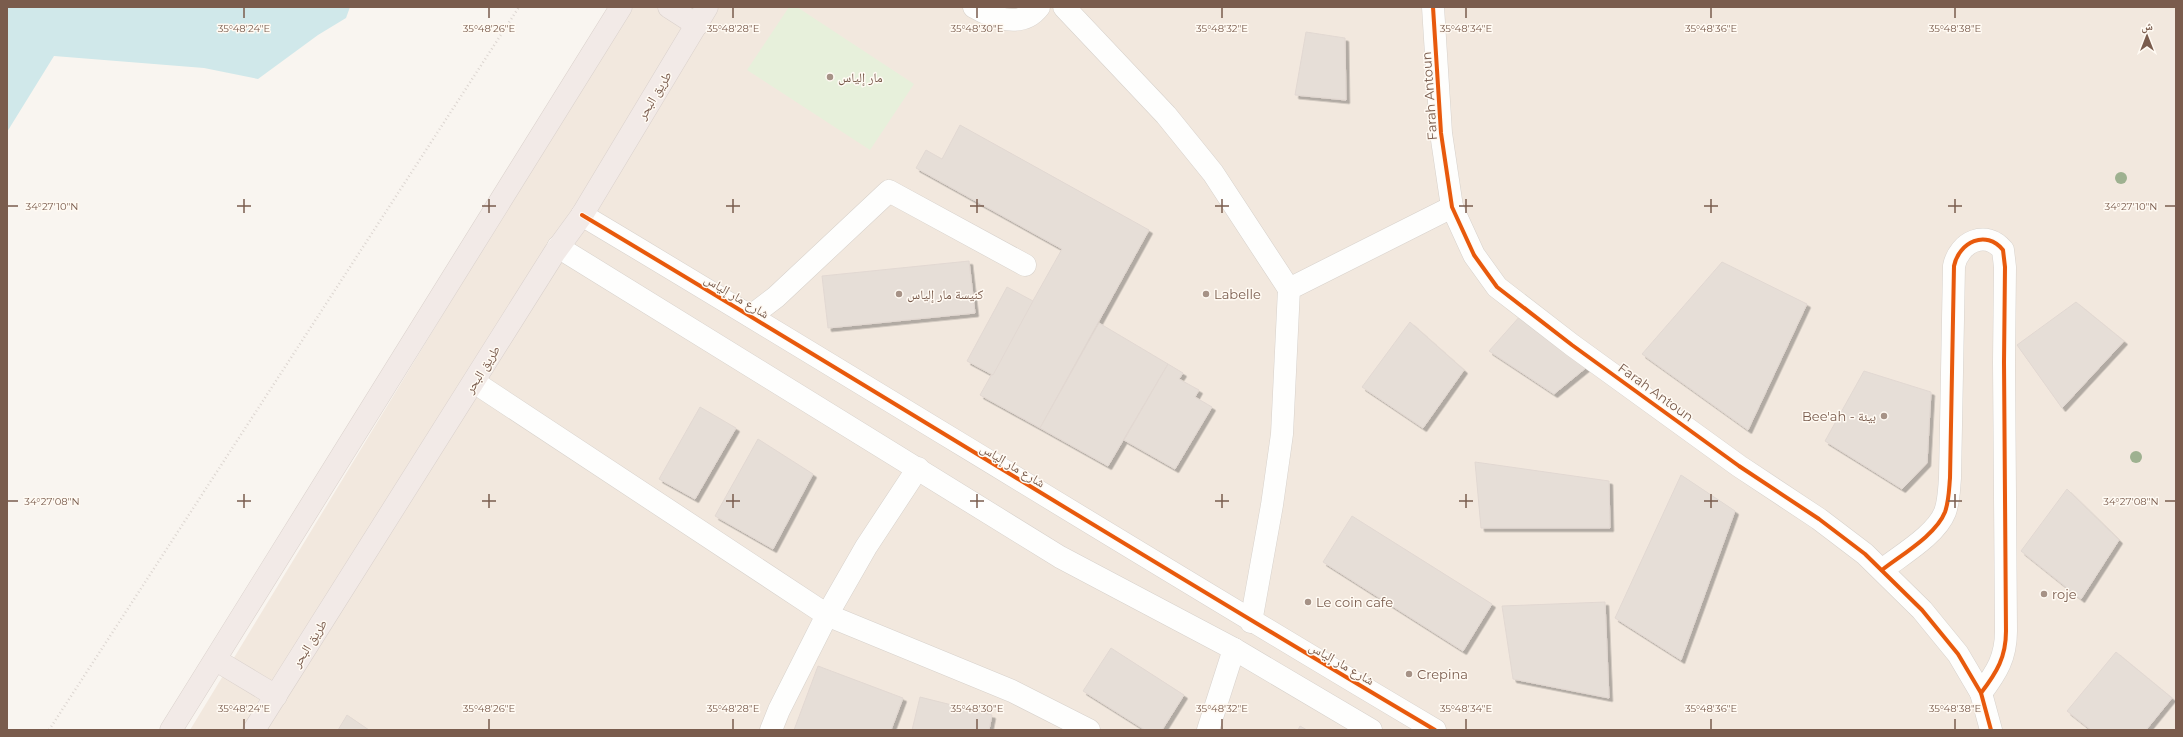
<svg xmlns="http://www.w3.org/2000/svg" width="2183" height="737" viewBox="0 0 2183 737" font-family="Montserrat,'Noto Naskh Arabic',sans-serif">
<style>
.residential{fill:#f2e8de}
.green{fill:#e7f0db}
.water{fill:#d0e8ea}
.building{fill:#e6ded7;stroke:#e2d8d2;filter:url(#shadow)}
.lines{fill:none;stroke-linecap:round;stroke-linejoin:round}
.minor-casing{stroke:#d7d1cb;stroke-width:23}
.highway-casing{stroke:#dad1cc;stroke-width:23}
.path{stroke:#dcd5d0;stroke-width:2.5;stroke-dasharray:1 3;stroke-linecap:butt}
.minor{stroke:#fefefd;stroke-width:22}
.highway{stroke:#f2eae7;stroke-width:22}
.cycleway-casing{stroke:#fffaf3;stroke-width:6}
.cycleway{stroke:#e8590c;stroke-width:4}
.tree{fill:#9eb190}
.ticks{fill:none;stroke:#7a5c4d;stroke-width:1.5}
.poi-dot{fill:#a69286;stroke:#fffaf3;stroke-width:1.5}
.labels{text-anchor:middle;dominant-baseline:central;stroke-width:3;stroke-linejoin:round;paint-order:stroke}
.poi-label{font-size:13px;fill:#7a5c4d;stroke:#fffaf3;text-anchor:start}
.street-label{font-size:13px;fill:#7a5c4d;stroke:#fffaf3}
.ticks-label{font-size:10px;text-anchor:middle;fill:#7a5c4d;stroke:#fffaf3;stroke-width:3;stroke-linejoin:round;paint-order:stroke}
</style>
<defs>
<filter id="shadow"><feDropShadow dx="3.5" dy="3.5" stdDeviation="0" flood-color="#0004"/></filter>
</defs>
<rect width="100%" height="100%" fill="#f9f5f0"/>
<polygon class="residential" points="630,7 2176,7 2176,730 190,730"/>
<polygon class="green" points="789,7 797,7 914,84 870,150 747,70"/>
<polygon class="water" points="7,7 350,7 346,18 318,35 258,79 204,68 54,56 7,132"/>
<g class="building">
<polygon points="1306,32 1345,38 1346,100 1295,95"/>
<polygon points="960,125 1149,230 1040,428 980,395 1062,249 916,168 926,150 942,159"/>
<polygon points="969,261 975,313 828,328 822,276"/>
<polygon points="1722,262 1807,304 1748,430 1642,354"/>
<polygon points="1007,287 1033,301 993,375 967,361"/>
<polygon points="2076,302 2124,341 2062,408 2017,345"/>
<polygon points="1521,315 1587,367 1554,394 1489,351"/>
<polygon points="1410,322 1464,370 1423,428 1362,387"/>
<polygon points="1099,323 1168,364 1108,466 1040,428"/>
<polygon points="1168,364 1183,373 1179,379 1199,390 1195,397 1212,407 1175,469 1124,440"/>
<polygon points="1864,371 1931,392 1927,463 1902,489 1825,441"/>
<polygon points="700,407 736,428 695,499 659,479"/>
<polygon points="758,439 813,474 773,549 715,516"/>
<polygon points="1475,462 1609,481 1610,528 1481,528"/>
<polygon points="1681,475 1735,511 1681,660 1615,618"/>
<polygon points="2067,489 2119,540 2081,599 2021,551"/>
<polygon points="1352,516 1492,604 1463,651 1323,562"/>
<polygon points="1605,602 1609,698 1513,679 1502,606"/>
<polygon points="1111,648 1184,695 1162,730 1145,730 1083,691"/>
<polygon points="2116,652 2172,698 2146,730 2091,730 2067,711"/>
<polygon points="818,666 903,698 891,730 794,730"/>
<polygon points="920,697 992,715 989,730 912,730"/>
<polygon points="347,715 369,730 338,730"/>
<polygon points="1300,726 1307,730 1298,730"/>
</g>
<g class="lines">
<g class="minor-casing">
<g id="minor">
<path d="M974,7C993,18 1022,29 1039,7"/>
<polyline points="1064,7 1166,115 1213,173 1289,289"/>
<polyline points="1433,7 1441,133 1452,207 1474,255 1497,287 1572,345 1739,466 1819,519 1865,554 1922,610 1958,654 1981,693 1991,730"/>
<path d="M582,215C867,385 1149,561 1435,730"/>
<polyline points="558,247 1060,557 1234,649 1371,730"/>
<polyline points="751,316 776,297 889,191 1025,265"/>
<polyline points="474,382 827,615 1012,691 1089,730"/>
<path d="M1882,570C1901,555 1936,535 1945,512C1949,501 1949,489 1950,478L1954,266C1959,242 1986,229 2003,250L2005,267L2004,362L2006,631C2006,657 1997,672 1981,693"/>
<polyline points="1251,622 1272,505 1282,434 1289,289 1452,207"/>
<polyline points="771,730 779,710 827,615 866,547 918,468"/>
<polyline points="1208,730 1234,649"/>
</g>
</g>
<g class="highway-casing">
<g id="highway">
<polyline points="669,7 697,25"/>
<polyline points="216,660 276,696"/>
<polyline points="171,730 621,7"/>
<polyline points="254,730 555,252 582,215 707,7"/>
</g>
</g>
<polyline class="path" points="49,730 519,7"/>
<use href="#minor" class="minor"/>
<use href="#highway" class="highway"/>
<g class="cycleway-casing">
<g id="cycleway">
<polyline points="1433,7 1441,133 1452,207 1474,255 1497,287 1572,345 1739,466 1819,519 1865,554 1922,610 1958,654 1981,693 1991,730"/>
<path d="M582,215C867,385 1149,561 1435,730"/>
<path d="M1882,570C1901,555 1936,535 1945,512C1949,501 1949,489 1950,478L1954,266C1959,242 1986,229 2003,250L2005,267L2004,362L2006,631C2006,657 1997,672 1981,693"/>
</g>
</g>
<use href="#cycleway" class="cycleway"/>
</g>
<g class="tree">
<circle cx="2121" cy="178" r="6"/>
<circle cx="2136" cy="457" r="6"/>
</g>
<path class="ticks" d="M244,8V18M489,8V18M733,8V18M977,8V18M1222,8V18M1466,8V18M1711,8V18M1955,8V18M244,199V213M489,199V213M733,199V213M977,199V213M1222,199V213M1466,199V213M1711,199V213M1955,199V213M8,206H18M237,206H251M482,206H496M726,206H740M970,206H984M1215,206H1229M1459,206H1473M1704,206H1718M1948,206H1962M2165,206H2175M244,494V508M489,494V508M733,494V508M977,494V508M1222,494V508M1466,494V508M1711,494V508M1955,494V508M8,501H18M237,501H251M482,501H496M726,501H740M970,501H984M1215,501H1229M1459,501H1473M1704,501H1718M1948,501H1962M2165,501H2175M244,719V729M489,719V729M733,719V729M977,719V729M1222,719V729M1466,719V729M1711,719V729M1955,719V729"/>
<g class="poi-dot">
<circle cx="830" cy="77" r="4"/>
<circle cx="899" cy="294" r="4"/>
<circle cx="1206" cy="294" r="4"/>
<circle cx="1884" cy="416" r="4"/>
<circle cx="2044" cy="594" r="4"/>
<circle cx="1308" cy="602" r="4"/>
<circle cx="1409" cy="674" r="4"/>
</g>
<g class="labels">
<g class="poi-label">
<text x="838" y="77">مار إلياس</text>
<text x="907" y="294">كنيسة مار إلياس</text>
<text x="1214" y="294">Labelle</text>
<text x="1876" y="416" text-anchor="end">Bee'ah - بيئة</text>
<text x="2052" y="594">roje</text>
<text x="1316" y="602">Le coin cafe</text>
<text x="1417" y="674">Crepina</text>
</g>
<g class="street-label">
<text transform="translate(654 95) rotate(-59)">طريق البحر</text>
<text transform="translate(1429 96) rotate(-94)">Farah Antoun</text>
<text transform="translate(737 296) rotate(31)">شارع مار إلياس</text>
<text transform="translate(482 369) rotate(-58)">طريق البحر</text>
<text transform="translate(1656 392) rotate(36)">Farah Antoun</text>
<text transform="translate(1013 465) rotate(31)">شارع مار إلياس</text>
<text transform="translate(309 643) rotate(-58)">طريق البحر</text>
<text transform="translate(1342 663) rotate(30)">شارع مار إلياس</text>
</g>
</g>
<g class="ticks-label">
<text x="244" y="32">35°48'24"E</text>
<text x="489" y="32">35°48'26"E</text>
<text x="733" y="32">35°48'28"E</text>
<text x="977" y="32">35°48'30"E</text>
<text x="1222" y="32">35°48'32"E</text>
<text x="1466" y="32">35°48'34"E</text>
<text x="1711" y="32">35°48'36"E</text>
<text x="1955" y="32">35°48'38"E</text>
<text x="52" y="210">34°27'10"N</text>
<text x="2131" y="210">34°27'10"N</text>
<text x="52" y="505">34°27'08"N</text>
<text x="2131" y="505">34°27'08"N</text>
<text x="244" y="712">35°48'24"E</text>
<text x="489" y="712">35°48'26"E</text>
<text x="733" y="712">35°48'28"E</text>
<text x="977" y="712">35°48'30"E</text>
<text x="1222" y="712">35°48'32"E</text>
<text x="1466" y="712">35°48'34"E</text>
<text x="1711" y="712">35°48'36"E</text>
<text x="1955" y="712">35°48'38"E</text>
</g>
<rect width="2183" height="737" fill="none" stroke="#7a5c4d" stroke-width="16"/>
<g transform="translate(2147 36)" stroke="#fffaf3" stroke-width="3" paint-order="stroke">
<path d="M0-3L7 15L0 10L-7 15Z" fill="#7a5c4d"/>
<text y="-6" font-size="11" font-weight="bold" text-anchor="middle" fill="#7a5c4d">ش</text>
</g>
</svg>
